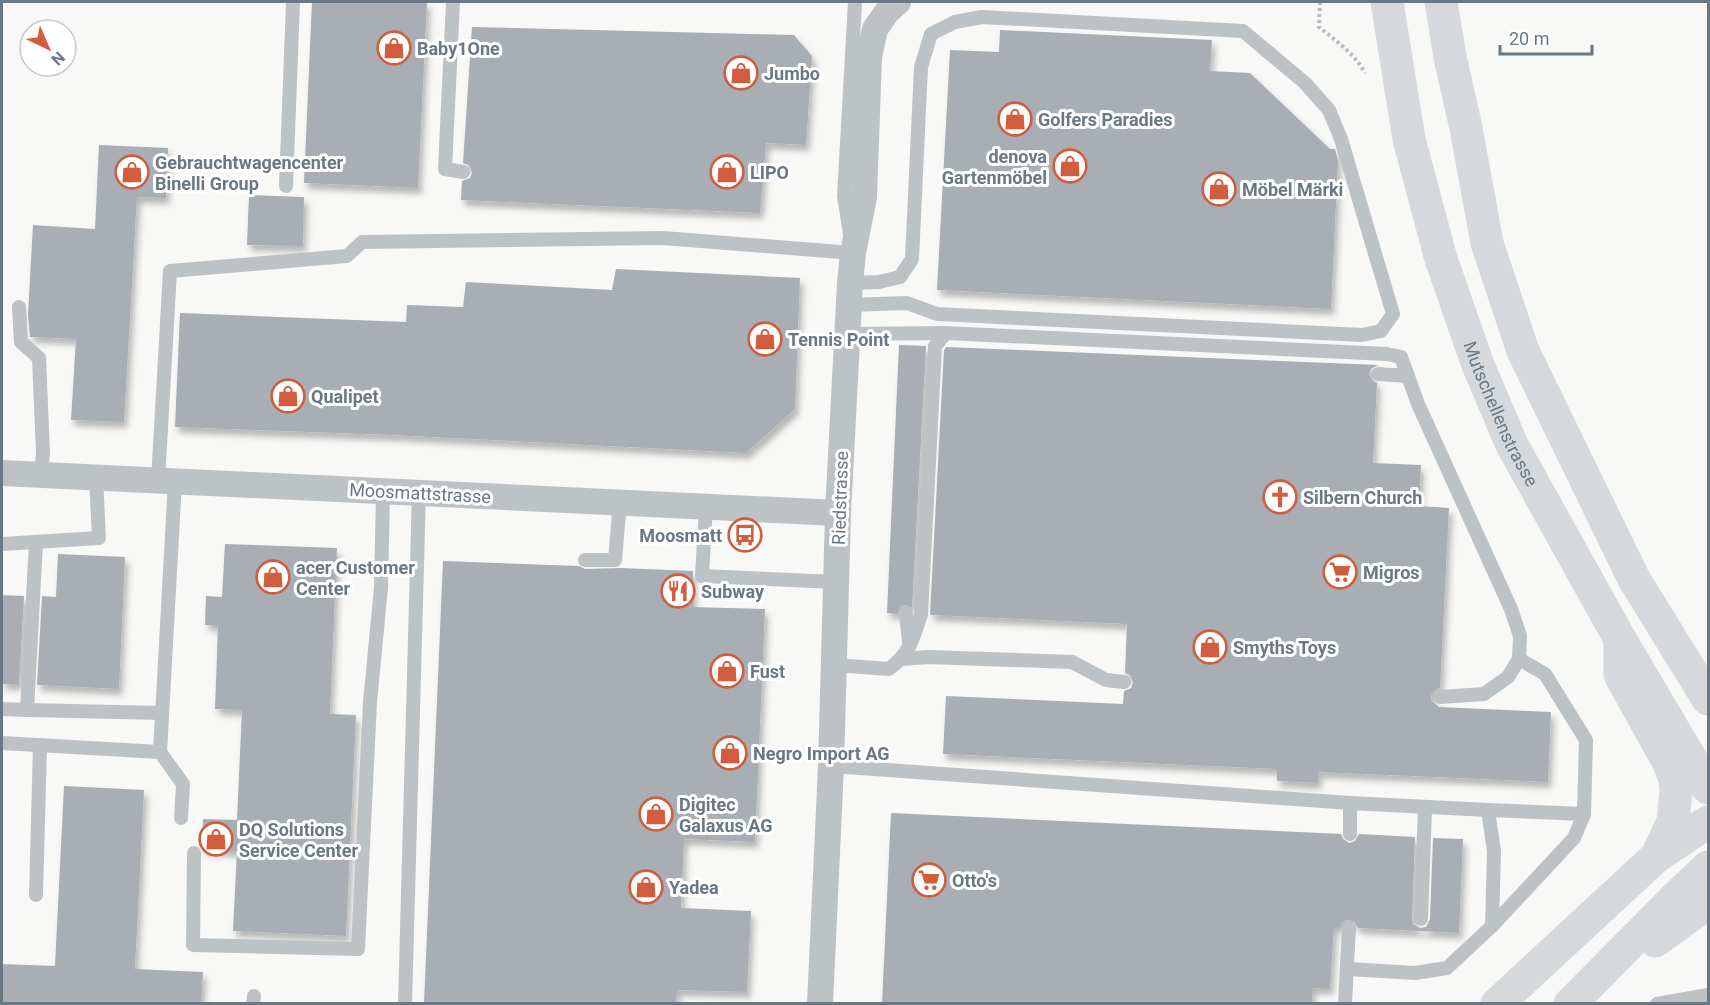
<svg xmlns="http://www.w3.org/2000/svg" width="1710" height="1005" viewBox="0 0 1710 1005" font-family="Roboto,sans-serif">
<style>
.building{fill:#a8aeb4;filter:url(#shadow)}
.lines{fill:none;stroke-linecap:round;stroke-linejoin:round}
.path{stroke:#b8bbbe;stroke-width:4;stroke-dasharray:3 3;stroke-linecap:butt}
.service{stroke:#bdc2c5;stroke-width:14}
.minor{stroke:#bdc2c5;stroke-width:26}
.secondary{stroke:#d5d9dc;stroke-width:33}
.motorway{stroke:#d5d9dc;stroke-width:33}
.labels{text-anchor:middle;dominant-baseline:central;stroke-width:6;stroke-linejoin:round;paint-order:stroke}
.poi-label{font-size:18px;font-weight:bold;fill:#6a7883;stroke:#fff;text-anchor:start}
.street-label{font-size:18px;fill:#6a7883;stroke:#fff}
</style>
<defs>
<filter id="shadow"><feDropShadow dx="3.5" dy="6" stdDeviation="3" flood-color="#0004"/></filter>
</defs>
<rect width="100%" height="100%" fill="#f8f8f6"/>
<g class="building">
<polygon points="312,2 427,2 418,188 304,183"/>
<polygon points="472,27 794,35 812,56 806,145 766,143 760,213 461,200 462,181 470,178 472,173 469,165 463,163"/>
<polygon points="1000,30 1212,40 1210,71 1250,73 1330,149 1335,149 1338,161 1331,309 937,290 950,50 999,52"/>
<polygon points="99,145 168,148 166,198 137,197 124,422 71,420 76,339 30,337 28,315 33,225 95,229"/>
<polygon points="249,195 304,197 303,246 247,245"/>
<polygon points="616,269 800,278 795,409 746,453 392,435 175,427 180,313 406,322 407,305 463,307 466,282 612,290"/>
<polygon points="899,345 926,346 912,608 906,605 901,606 897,614 887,613"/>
<polygon points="946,347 1378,365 1371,369 1369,374 1373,381 1377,383 1373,463 1421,465 1419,506 1449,508 1440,688 1436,689 1432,693 1431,697 1432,701 1439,707 1551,712 1548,782 1318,772 1318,783 1277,781 1277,769 943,754 946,696 1123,704 1124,691 1131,688 1133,682 1130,675 1125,673 1127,624 930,615 944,350"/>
<polygon points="225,544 337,548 330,714 356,715 346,936 233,931 237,851 202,849 203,819 237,820 242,710 215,709 218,626 205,625 206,596 222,597"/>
<polygon points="58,554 125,557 119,689 37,685 42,596 56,597"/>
<polygon points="443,561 579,566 585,569 620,568 693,571 693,607 765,609 755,842 684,839 681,908 751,911 747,992 677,990 676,1004 424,1004"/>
<polygon points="2,595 24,596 19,684 2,684"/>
<polygon points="64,786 144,790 135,969 203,972 201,1004 2,1004 2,964 55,966"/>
<polygon points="891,813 1341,834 1343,839 1349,843 1355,841 1359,834 1415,837 1412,919 1413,924 1420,928 1426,927 1430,919 1433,838 1463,839 1459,933 1358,928 1354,921 1345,920 1342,923 1340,927 1334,927 1330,989 1312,988 1312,1004 882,1004"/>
</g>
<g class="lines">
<path class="path" d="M1320,2L1319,27C1335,40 1355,54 1365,73"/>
<g class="service">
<polyline points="453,2 445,169 463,172"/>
<polyline points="286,186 293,2"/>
<polyline points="849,305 907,303 937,314 1362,335 1381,331 1393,314 1341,139 1329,110 1305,83 1243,31 982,17 955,22 931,34 921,67 912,259 900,277 879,282 850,283"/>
<polyline points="19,307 21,342 39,358 43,453 41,475"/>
<polyline points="847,334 946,333 1387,354 1401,357 1418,404 1511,609 1520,636 1519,659 1508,677 1484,694 1440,697"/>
<polyline points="1378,374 1408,376"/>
<polyline points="158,480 170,271 347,256 362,242 663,238 853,253 844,196 855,2"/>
<polyline points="706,506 702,576 836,582"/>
<polyline points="2,544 99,538 96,477"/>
<polyline points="585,560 615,560 620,502"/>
<polyline points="906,614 909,642"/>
<polyline points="902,659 928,657 1072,662 1106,680 1124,682"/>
<polyline points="1519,659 1545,674 1586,740 1584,814"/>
<path d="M834,665L889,669C911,652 912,640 921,615L935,346L946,333"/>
<polyline points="2,709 27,710 36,542"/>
<polyline points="27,710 162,713"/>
<polyline points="2,743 160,752 175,481"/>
<polyline points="160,752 183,784 181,818"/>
<polyline points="831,766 1350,803 1488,810 1494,851 1492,926 1447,968 1415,973 1348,969"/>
<polyline points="1488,810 1584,814 1574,838 1492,926"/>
<polyline points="1350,834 1350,803"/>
<polyline points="194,853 193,945 358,949 370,702 381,588 383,491"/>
<polyline points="36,895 40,746"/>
<polyline points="1421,919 1425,808"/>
<polyline points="253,1004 254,996"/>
<polyline points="405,1004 419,492"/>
<polyline points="1345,1004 1349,928"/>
<polyline points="1657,1004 1708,995"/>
</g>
<g class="minor">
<polyline points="2,473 838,513"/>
<polyline points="820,1004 831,766 838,513 850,283 853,253 864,197 869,57 875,29 887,12 898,2"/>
</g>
<g class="secondary">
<path id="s1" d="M1387,2L1409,139L1441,259L1478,365L1512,445L1620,639L1708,788"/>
<polyline points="1441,2 1450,57 1466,128 1487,243 1523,351 1634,579 1708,699"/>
</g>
<g class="motorway">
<polyline points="1620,639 1620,675 1669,763 1675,780 1676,791 1673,821 1657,856"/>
<polyline points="1655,941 1708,903"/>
<polyline points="1497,1004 1657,856 1708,822"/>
<polyline points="1570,1004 1674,899 1708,867"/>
</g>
</g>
<defs>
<g id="shop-ring" transform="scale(1.725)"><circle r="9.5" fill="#fff" stroke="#cf5d3e" stroke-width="1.5"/><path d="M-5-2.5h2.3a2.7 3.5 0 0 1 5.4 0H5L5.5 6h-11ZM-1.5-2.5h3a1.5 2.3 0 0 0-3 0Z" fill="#cf5d3e"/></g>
<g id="church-ring" transform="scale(1.725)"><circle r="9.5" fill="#fff" stroke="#cf5d3e" stroke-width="1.5"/><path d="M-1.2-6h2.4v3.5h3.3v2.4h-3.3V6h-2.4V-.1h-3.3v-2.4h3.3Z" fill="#cf5d3e"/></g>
<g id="bus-ring" transform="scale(1.725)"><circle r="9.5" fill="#fff" stroke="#cf5d3e" stroke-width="1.5"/><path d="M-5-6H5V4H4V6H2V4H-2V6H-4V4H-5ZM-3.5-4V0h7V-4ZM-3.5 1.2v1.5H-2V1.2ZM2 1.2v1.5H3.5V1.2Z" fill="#cf5d3e"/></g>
<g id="supermarket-ring" transform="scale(1.725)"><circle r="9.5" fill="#fff" stroke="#cf5d3e" stroke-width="1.5"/><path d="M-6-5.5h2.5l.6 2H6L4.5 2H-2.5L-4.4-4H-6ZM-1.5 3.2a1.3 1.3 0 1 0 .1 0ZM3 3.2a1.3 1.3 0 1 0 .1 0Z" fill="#cf5d3e"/></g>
<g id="restaurant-ring" transform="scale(1.725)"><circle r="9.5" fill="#fff" stroke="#cf5d3e" stroke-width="1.5"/><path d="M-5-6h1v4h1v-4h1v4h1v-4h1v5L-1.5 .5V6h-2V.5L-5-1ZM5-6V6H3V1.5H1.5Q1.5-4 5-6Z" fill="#cf5d3e"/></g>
</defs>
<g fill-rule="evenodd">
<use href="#shop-ring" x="394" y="48"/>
<use href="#shop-ring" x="741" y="73"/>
<use href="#shop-ring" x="1015" y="119"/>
<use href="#shop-ring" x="1070" y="166"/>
<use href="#shop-ring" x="132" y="172"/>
<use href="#shop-ring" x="727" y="172"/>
<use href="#shop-ring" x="1219" y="189"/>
<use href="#shop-ring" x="765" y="339"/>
<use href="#shop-ring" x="288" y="396"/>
<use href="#church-ring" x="1280" y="497"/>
<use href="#bus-ring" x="745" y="535"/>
<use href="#supermarket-ring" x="1340" y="572"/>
<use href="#shop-ring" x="273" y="577"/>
<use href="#restaurant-ring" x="678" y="591"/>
<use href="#shop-ring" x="1210" y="647"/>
<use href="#shop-ring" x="727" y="671"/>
<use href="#shop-ring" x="730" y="753"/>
<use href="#shop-ring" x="656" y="814"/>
<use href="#shop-ring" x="216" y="839"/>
<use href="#supermarket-ring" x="929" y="880"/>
<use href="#shop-ring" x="646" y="887"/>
</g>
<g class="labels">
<g class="poi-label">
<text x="417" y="48">Baby1One</text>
<text x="764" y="73">Jumbo</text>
<text x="1038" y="119">Golfers Paradies</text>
<text x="1047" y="156" text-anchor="end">denova<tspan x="1047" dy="21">Gartenmöbel</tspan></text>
<text x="155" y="162">Gebrauchtwagencenter<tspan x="155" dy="21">Binelli Group</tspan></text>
<text x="750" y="172">LIPO</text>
<text x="1242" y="189">Möbel Märki</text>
<text x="788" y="339">Tennis Point</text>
<text x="311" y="396">Qualipet</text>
<text x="1303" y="497">Silbern Church</text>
<text x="722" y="535" text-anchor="end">Moosmatt</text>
<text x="296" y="567">acer Customer<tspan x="296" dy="21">Center</tspan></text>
<text x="1363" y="572">Migros</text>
<text x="701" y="591">Subway</text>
<text x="1233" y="647">Smyths Toys</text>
<text x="750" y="671">Fust</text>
<text x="753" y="753">Negro Import AG</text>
<text x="679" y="804">Digitec<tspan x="679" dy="21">Galaxus AG</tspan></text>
<text x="239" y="829">DQ Solutions<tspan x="239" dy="21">Service Center</tspan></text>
<text x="952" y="880">Otto's</text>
<text x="669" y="887">Yadea</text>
</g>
<g class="street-label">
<text stroke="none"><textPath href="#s1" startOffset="429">Mutschellenstrasse</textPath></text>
<text transform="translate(420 493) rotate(3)">Moosmattstrasse</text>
<text transform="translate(840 498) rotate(-88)">Riedstrasse</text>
</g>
</g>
<rect width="1710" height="1005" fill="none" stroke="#6a7883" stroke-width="6"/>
<g transform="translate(48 48) rotate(136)"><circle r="28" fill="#ffffff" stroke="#c3c9cd" stroke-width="1.5"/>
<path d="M0-4.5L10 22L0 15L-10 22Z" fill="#cf5d3e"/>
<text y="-9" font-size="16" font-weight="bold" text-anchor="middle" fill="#6a7883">N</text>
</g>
<path d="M1500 45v9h92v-9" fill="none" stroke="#6a7883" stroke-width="3"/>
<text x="1509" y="45" font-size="18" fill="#6a7883" stroke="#ffffff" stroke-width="4.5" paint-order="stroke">20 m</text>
</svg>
